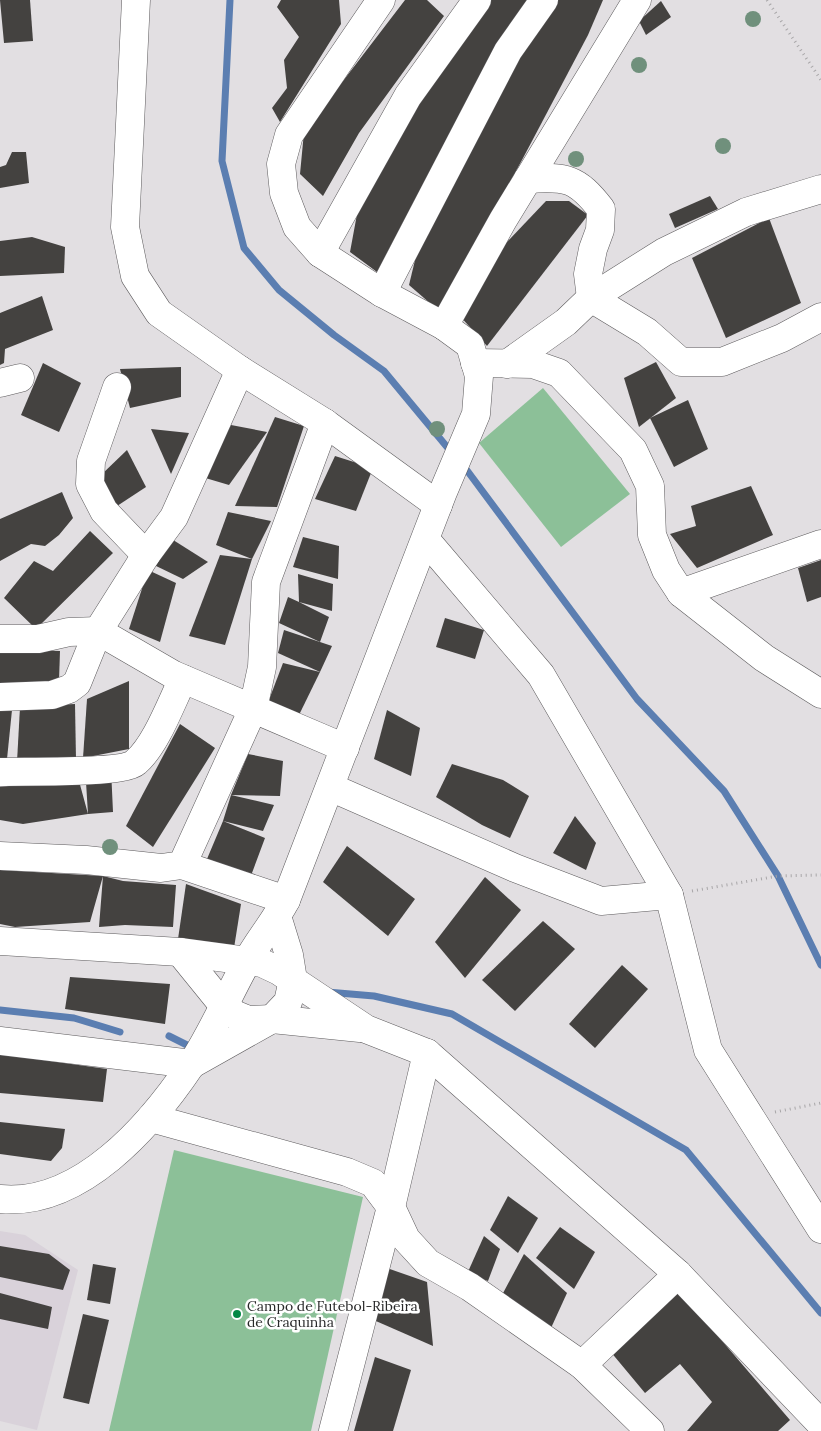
<svg xmlns="http://www.w3.org/2000/svg" width="821" height="1431" viewBox="0 0 821 1431" font-family="Lora,serif">
<style>
.built{fill:#d9d2da}
.green{fill:#8cc098}
.lines{fill:none;stroke-linecap:round;stroke-linejoin:round}
.stream{stroke:#5b7eb1;stroke-width:7}
.building{fill:#444240}
.minor-casing{stroke:#5d5b5d;stroke-width:29}
.path{stroke:#a8a6a8;stroke-width:3;stroke-dasharray:1 4;stroke-linecap:butt}
.minor{stroke:#fff;stroke-width:28}
.tree{fill:#70907c}
.poi-dot{fill:#048844;stroke:#fff;stroke-width:2}
.labels{text-anchor:middle;dominant-baseline:central;stroke-width:5;stroke-linejoin:round;paint-order:stroke}
.poi-label{font-size:14px;fill:#282829;stroke:#fff;text-anchor:start}
</style>
<rect width="100%" height="100%" fill="#e2dfe2"/>
<polygon class="built" points="0,1231 25,1235 78,1270 37,1430 0,1421"/>
<g class="green">
<polygon points="543,388 630,494 561,547 479,443"/>
<polygon points="174,1150 363,1197 311,1431 109,1431"/>
</g>
<g class="lines">
<g class="stream">
<polyline points="230,0 222,161 244,248 279,290 334,335 384,371 452,453"/>
<polyline points="463,465 637,699 724,791 778,876 821,965"/>
<polyline points="327,992 374,996 452,1014 686,1150 821,1313"/>
<polyline points="0,1010 74,1018 120,1032"/>
<polyline points="169,1036 191,1047 195,1044"/>
</g>
</g>
<g class="building">
<polygon points="0,0 30,0 33,41 4,43"/>
<polygon points="281,0 339,0 341,24 280,122 272,108 287,88 284,60 299,37 277,7"/>
<polygon points="405,0 427,0 444,16 359,133 323,196 300,174 304,132"/>
<polygon points="488,0 531,0 469,96 377,272 350,252 360,198 430,83"/>
<polygon points="555,0 603,0 588,35 522,160 439,311 409,285 416,256 496,90"/>
<polygon points="661,1 671,17 646,35 639,21"/>
<polygon points="12,152 26,152 29,183 0,188 0,167 6,165"/>
<polygon points="710,196 718,209 675,228 669,214"/>
<polygon points="546,201 569,201 588,215 487,346 458,314 488,262"/>
<polygon points="769,218 801,303 726,338 692,258"/>
<polygon points="32,237 65,247 64,273 0,276 0,241"/>
<polygon points="42,296 53,330 5,349 4,363 0,365 0,313"/>
<polygon points="656,362 676,398 639,427 624,378"/>
<polygon points="43,363 81,383 59,432 21,415"/>
<polygon points="181,367 181,397 130,408 120,369"/>
<polygon points="688,400 708,449 674,467 650,418"/>
<polygon points="275,417 304,426 277,507 235,506"/>
<polygon points="231,425 267,432 229,485 202,477"/>
<polygon points="151,429 189,433 171,474"/>
<polygon points="127,450 146,487 114,508 100,476"/>
<polygon points="335,456 373,468 356,511 315,499"/>
<polygon points="751,486 773,535 697,568 670,534 696,526 691,506"/>
<polygon points="62,492 73,518 59,535 45,546 31,544 0,561 0,519"/>
<polygon points="228,512 271,521 252,559 216,545"/>
<polygon points="90,531 113,553 36,629 4,598 34,561 53,571"/>
<polygon points="303,537 339,546 338,579 293,567"/>
<polygon points="170,538 208,562 183,579 154,565"/>
<polygon points="220,555 252,559 225,645 189,636"/>
<polygon points="821,560 821,597 807,602 798,568"/>
<polygon points="148,570 176,583 160,642 129,629"/>
<polygon points="298,574 333,584 332,611 299,602 329,617 320,642 279,623 288,597 299,602"/>
<polygon points="445,618 484,630 475,659 436,647"/>
<polygon points="284,630 332,646 320,672 278,653"/>
<polygon points="25,650 60,651 59,681 0,685 0,652"/>
<polygon points="283,663 320,672 298,717 267,705"/>
<polygon points="129,681 129,749 83,758 87,699"/>
<polygon points="75,704 76,760 17,762 20,707"/>
<polygon points="0,710 12,710 7,759 0,759"/>
<polygon points="387,710 420,728 411,776 374,759"/>
<polygon points="180,724 215,748 153,847 126,826"/>
<polygon points="248,754 283,761 280,796 231,795 274,805 263,831 223,821 265,838 249,881 207,859 223,821 231,795"/>
<polygon points="452,764 503,780 529,796 510,838 482,825 436,797"/>
<polygon points="111,769 113,812 88,814 23,824 0,820 0,787 18,785 76,770 88,814 86,782"/>
<polygon points="575,816 596,843 586,870 553,853"/>
<polygon points="347,846 415,899 388,936 323,882"/>
<polygon points="0,870 103,876 123,881 176,885 173,927 125,925 99,927 103,876 90,922 15,927 0,924"/>
<polygon points="485,877 521,910 465,978 435,942"/>
<polygon points="186,884 241,904 234,948 178,939"/>
<polygon points="543,921 575,949 515,1011 482,980"/>
<polygon points="622,965 648,989 595,1048 569,1024"/>
<polygon points="70,977 170,984 165,1024 65,1009"/>
<polygon points="0,1054 107,1069 103,1102 0,1093"/>
<polygon points="0,1122 65,1129 62,1148 51,1161 0,1154"/>
<polygon points="508,1196 538,1218 518,1253 490,1230"/>
<polygon points="560,1227 595,1252 574,1289 536,1258"/>
<polygon points="484,1236 500,1249 488,1281 467,1274"/>
<polygon points="0,1246 49,1254 70,1270 63,1290 0,1277"/>
<polygon points="524,1254 567,1293 551,1328 502,1295"/>
<polygon points="93,1264 116,1268 110,1304 87,1300"/>
<polygon points="384,1267 427,1282 433,1346 369,1318"/>
<polygon points="674,1285 790,1420 778,1431 687,1431 712,1402 680,1364 645,1393 605,1345"/>
<polygon points="0,1293 52,1307 48,1329 0,1319"/>
<polygon points="83,1314 109,1320 89,1404 63,1398"/>
<polygon points="375,1357 411,1370 393,1431 354,1431"/>
</g>
<g class="lines">
<g class="minor-casing">
<g id="minor">
<polyline points="136,0 125,227 135,276 159,313 240,370 325,423 438,505"/>
<path d="M528,179C566,176 577,178 601,209L600,230L593,249L588,274L591,298L647,332L681,362H722L782,338L821,317"/>
<polyline points="320,253 408,96 477,0"/>
<polyline points="382,293 508,51 544,0"/>
<polyline points="444,326 503,220 637,0"/>
<polyline points="475,363 533,364 559,373 633,450 650,486 652,535 666,570 681,593 821,544"/>
<polyline points="507,364 566,322 591,298 664,252 746,212 821,189"/>
<polyline points="0,383 20,378"/>
<polyline points="117,387 91,461 90,484 104,511 146,555"/>
<polyline points="426,540 541,675 669,895 708,1050 821,1229"/>
<polyline points="681,593 764,658 821,694"/>
<polyline points="0,639 38,639 69,632 98,631 174,675 345,748"/>
<polyline points="0,697 52,695 69,689 77,683 98,631 146,555 174,517 240,370"/>
<path d="M0,772C23,771 123,774 136,762C156,745 171,703 183,679"/>
<polyline points="330,787 515,868 601,901 669,895"/>
<polyline points="0,856 86,860 161,868 182,865 253,709 262,667 266,582 325,423"/>
<polyline points="182,865 286,900"/>
<polyline points="0,941 180,952 262,963 279,971 366,1029 427,1053 678,1274 821,1424"/>
<polyline points="180,952 223,1005 236,1015 248,1020 272,1019 360,1028"/>
<polyline points="0,1041 192,1064 272,1019 288,1002 293,980 289,955 277,916"/>
<polyline points="151,1118 347,1172 373,1183 391,1207 406,1239 428,1263 470,1287 582,1365 650,1431"/>
<path d="M0,1199C80,1207 150,1126 191,1065C210,1037 228,996 245,965C257,942 274,923 286,900L443,492L476,414L479,376L470,345L444,326L382,293L320,253L297,227L284,193L281,164L289,135L381,0"/>
<polyline points="582,1365 678,1274"/>
<polyline points="333,1431 391,1207 427,1053"/>
</g>
</g>
<g class="path">
<polyline points="767,0 821,80"/>
<polyline points="692,891 778,876 821,875"/>
<polyline points="775,1112 821,1103"/>
</g>
<use href="#minor" class="minor"/>
</g>
<g class="tree">
<circle cx="753" cy="19" r="8"/>
<circle cx="639" cy="65" r="8"/>
<circle cx="723" cy="146" r="8"/>
<circle cx="576" cy="159" r="8"/>
<circle cx="437" cy="429" r="8"/>
<circle cx="110" cy="847" r="8"/>
</g>
<circle class="poi-dot" cx="237" cy="1314" r="5"/>
<g class="labels">
<g class="poi-label">
<text x="247" y="1306">Campo de Futebol-Ribeira<tspan x="247" dy="16">de Craquinha</tspan></text>
</g>
</g>
</svg>
